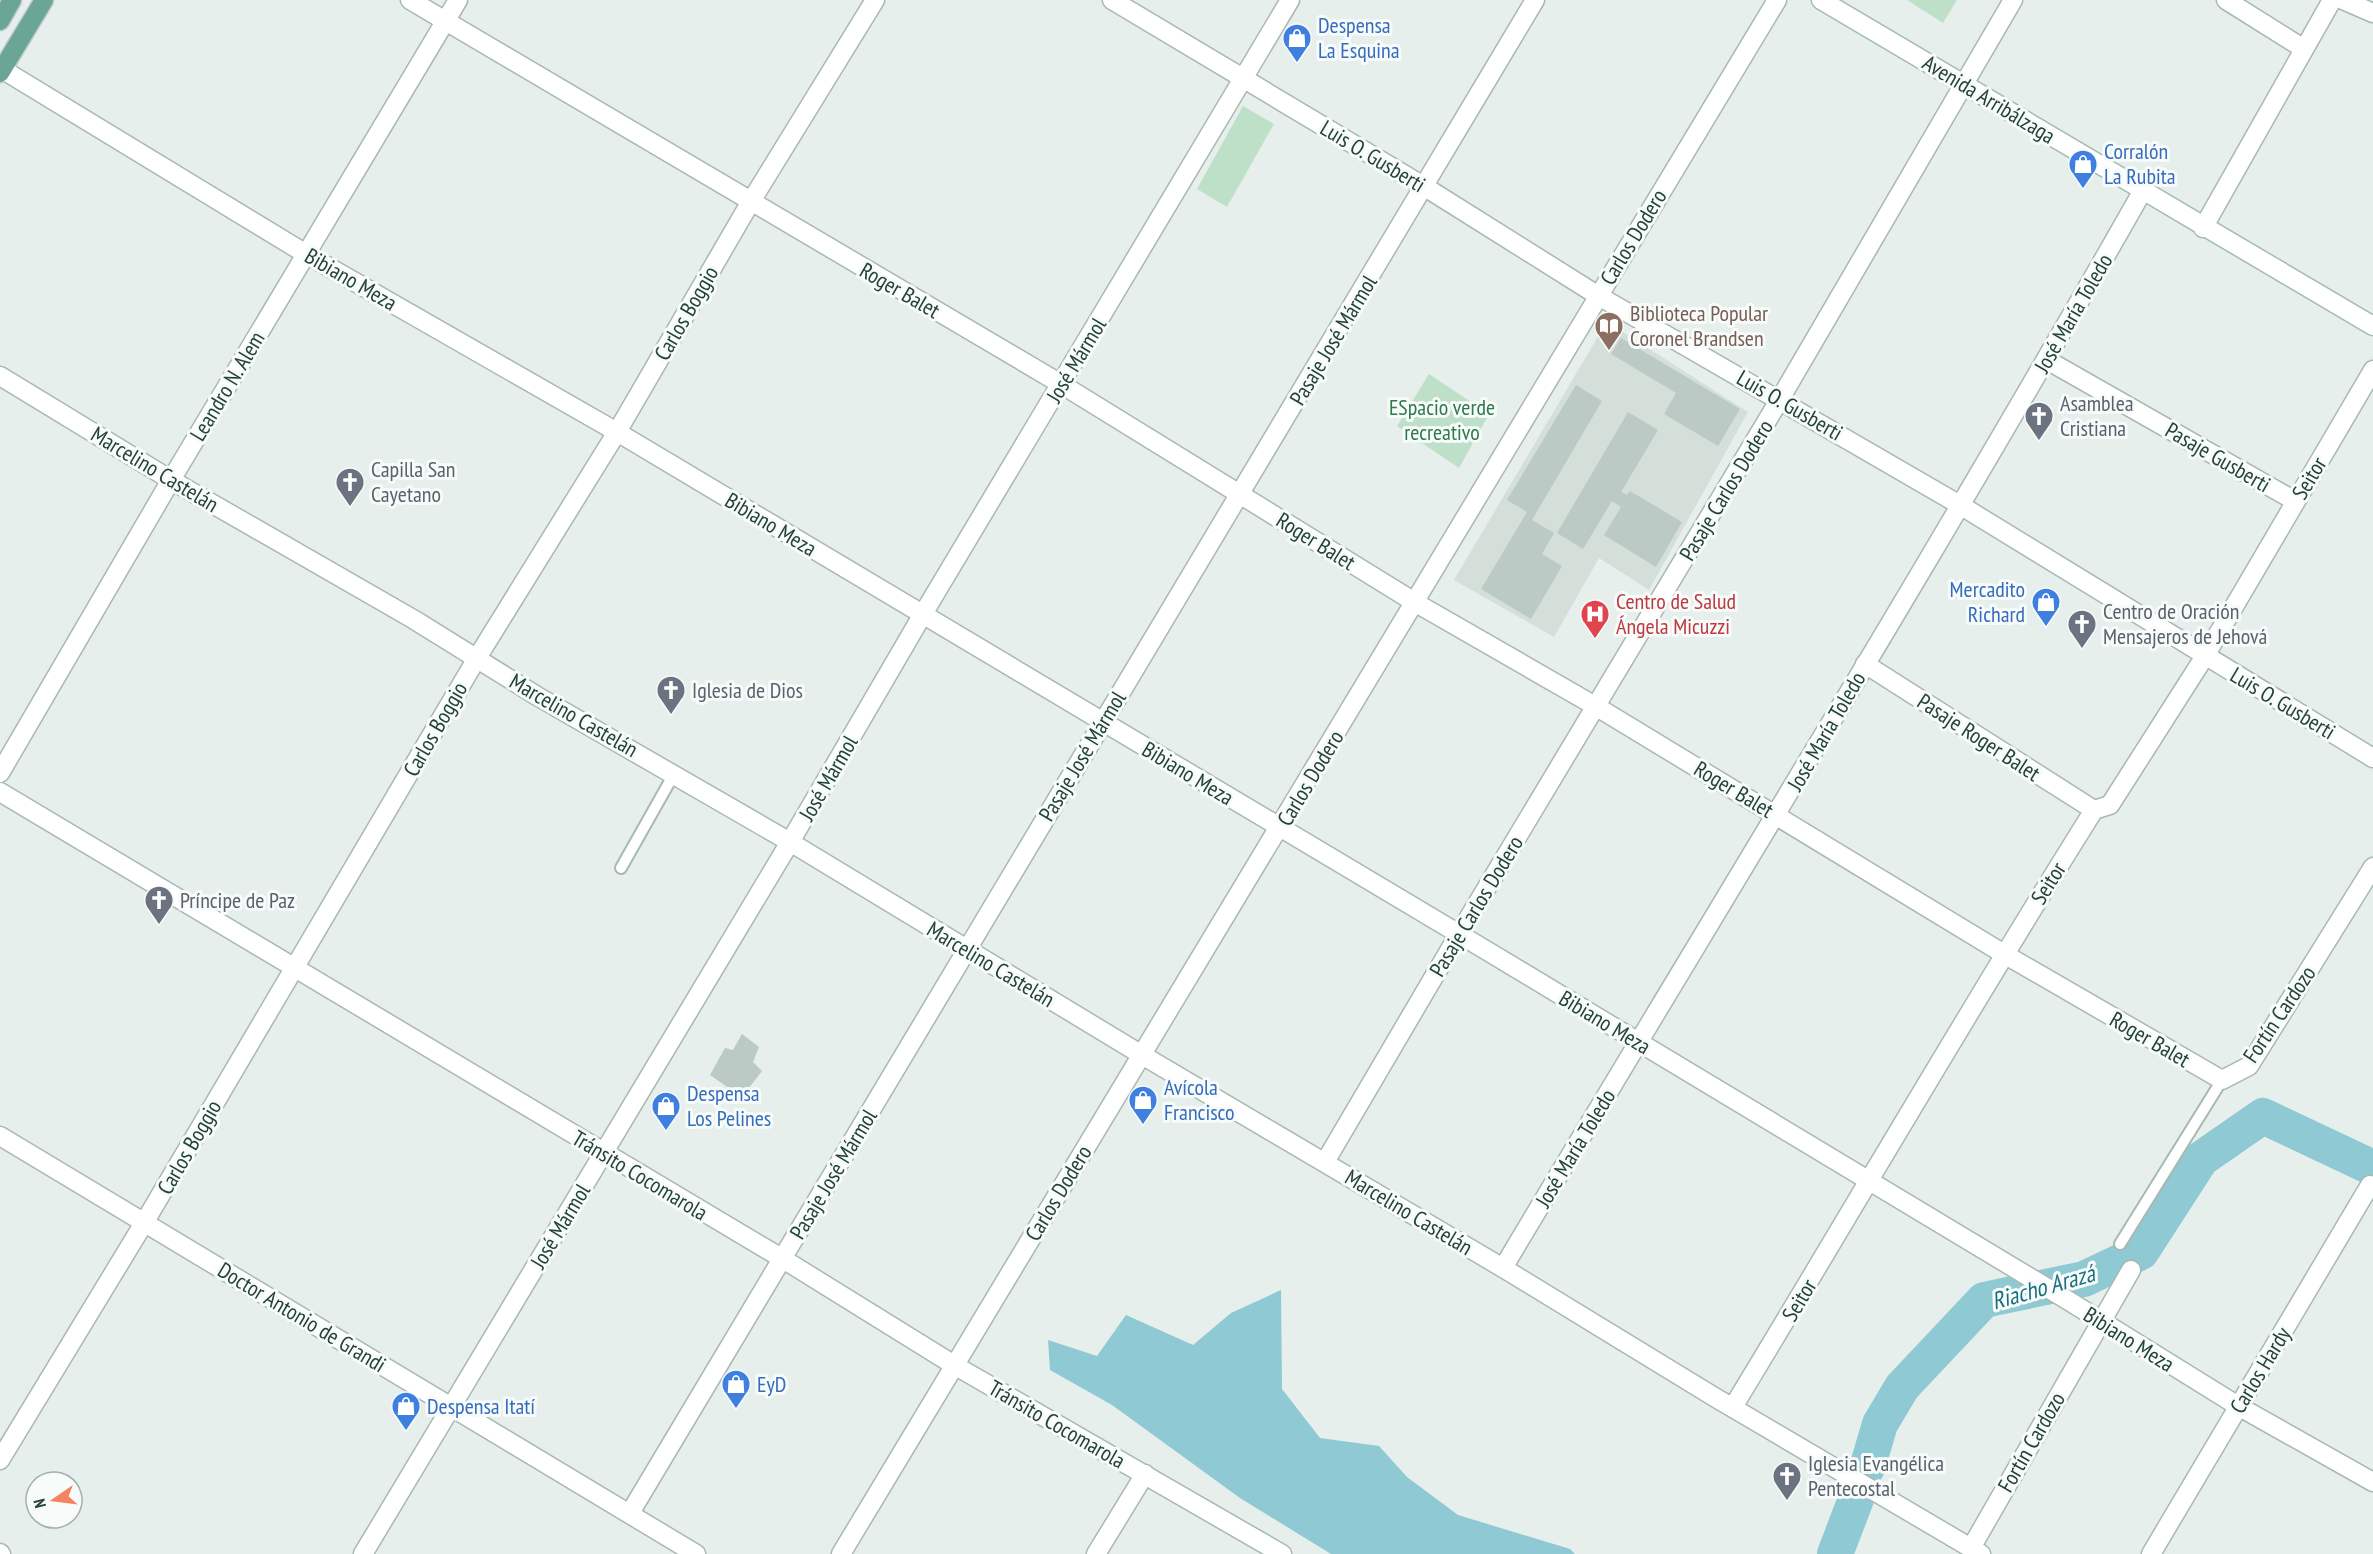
<svg xmlns="http://www.w3.org/2000/svg" width="2373" height="1554" viewBox="0 0 2373 1554" font-family="'PT Sans Narrow',sans-serif">
<style>
.built{fill:#d4dfda}
.green{fill:#bfe0c8}
.water{fill:#8ec9d4}
.lines{fill:none;stroke-linecap:round;stroke-linejoin:round}
.river{stroke:#8ec9d4;stroke-width:36}
.building{fill:#bbcac4}
.service-casing{stroke:#a8b8b2;stroke-width:14}
.minor-casing{stroke:#a8b8b2;stroke-width:21}
.tertiary-casing{stroke:#a8b8b2;stroke-width:21}
.secondary-casing{stroke:#a4bbb3;stroke-width:21}
.primary-casing{stroke:#c2cac8;stroke-width:21}
.service{stroke:#fff;stroke-width:10}
.minor{stroke:#fff;stroke-width:18}
.tertiary{stroke:#fff;stroke-width:18}
.secondary{stroke:#fff;stroke-width:18}
.primary{stroke:#6aa596;stroke-width:18}
.labels{text-anchor:middle;dominant-baseline:central;stroke-width:6;stroke-linejoin:round;paint-order:stroke}
.shop-label{font-size:22px;fill:#366cbe;stroke:#f7fbf9;text-anchor:start}
.street-label{font-size:22px;fill:#24423a;stroke:#f7fbf9}
.education-label{font-size:22px;fill:#785e54;stroke:#f7fbf9;text-anchor:start}
.worship-label{font-size:22px;fill:#5b616d;stroke:#f7fbf9;text-anchor:start}
.park-label{font-size:22px;fill:#2d7a4b;stroke:#f7fbf9}
.health-label{font-size:22px;fill:#be3a42;stroke:#f7fbf9;text-anchor:start}
.water-label{font-size:24px;font-style:italic;fill:#1c6f80;stroke:#f7fbf9}
</style>
<rect width="100%" height="100%" fill="#e6efeb"/>
<polygon class="built" points="1618,329 1748,412 1649,590 1599,558 1554,637 1454,580 1599,335"/>
<g class="green">
<polygon points="1907,0 1957,0 1943,23"/>
<polygon points="1243,106 1274,124 1227,207 1197,189"/>
<polygon points="1429,374 1489,414 1459,468 1397,426"/>
</g>
<polygon class="water" points="1281,1290 1282,1389 1320,1438 1379,1446 1407,1477 1458,1515 1570,1549 1575,1554 1331,1554 1240,1498 1112,1405 1050,1370 1048,1340 1097,1356 1126,1315 1193,1345 1231,1313"/>
<g class="lines">
<g class="river">
<polyline points="1867,1468 1880,1424 1902,1387 1984,1300 2084,1279 2141,1252 2201,1159 2263,1116 2373,1168"/>
<polyline points="1835,1554 1856,1499"/>
</g>
</g>
<g class="building">
<polygon points="1621,338 1740,409 1718,446 1664,414 1676,393 1611,354"/>
<polygon points="1576,385 1602,401 1532,520 1554,533 1542,554 1562,566 1531,619 1481,589 1527,512 1507,500"/>
<polygon points="1628,412 1658,430 1621,492 1627,495 1630,491 1682,522 1656,567 1604,535 1621,507 1612,501 1583,549 1557,533"/>
<polygon points="742,1034 759,1047 753,1062 762,1071 742,1097 710,1075 725,1048 733,1050"/>
</g>
<g class="lines">
<g class="service-casing">
<g id="service">
<polyline points="621,868 674,774"/>
<polyline points="2120,1244 2222,1080"/>
</g>
</g>
<g class="minor-casing">
<g id="minor">
<polyline points="410,0 1061,384 1416,603 1597,707 2004,954 2222,1080 2249,1066 2373,867"/>
<polyline points="1112,0 1425,187 1597,295 1960,505 2373,758"/>
<polyline points="2226,0 2304,49"/>
<polyline points="2343,0 2373,13"/>
<polyline points="0,68 306,254 617,432 1459,934 2069,1301 2238,1406 2373,1482"/>
<polyline points="2203,228 2332,0"/>
<polyline points="2047,360 2295,501"/>
<polyline points="0,376 171,480 413,619 537,696 790,842 1142,1055 1503,1268 1716,1398 1981,1554"/>
<polyline points="1865,664 2094,810"/>
<polyline points="0,773 171,480 458,0"/>
<polyline points="0,1136 696,1554"/>
<polyline points="1325,1162 1459,934 1780,399 2013,0"/>
<path d="M1503,1268C1717,909 1936,555 2142,192"/>
<path d="M1733,1407C1854,1208 1970,1007 2094,810L2110,805L2205,656L2373,370"/>
<polyline points="0,1460 144,1223 477,658 617,432 750,203 875,0"/>
<polyline points="630,1513 1535,0"/>
<polyline points="1971,1548 2131,1270"/>
<polyline points="0,1553 1,1554"/>
<polyline points="363,1554 790,842 923,614 1290,0"/>
<polyline points="841,1554 1777,0"/>
<polyline points="1096,1554 1145,1474"/>
<polyline points="2151,1554 2370,1185"/>
</g>
</g>
<g class="tertiary-casing">
<polyline id="tertiary" points="0,792 783,1259 954,1365 1282,1554"/>
</g>
<g class="secondary-casing">
<polyline id="secondary" points="1821,0 2373,326"/>
</g>
<g class="primary-casing">
<g id="primary">
<polyline points="0,21 12,0"/>
<polyline points="0,73 44,0"/>
</g>
</g>
<use href="#service" class="service"/>
<use href="#minor" class="minor"/>
<use href="#tertiary" class="tertiary"/>
<use href="#secondary" class="secondary"/>
<use href="#primary" class="primary"/>
</g>
<defs>
<g id="shop-pin" transform="scale(1.5)"><path d="M0 17L-7.5 6A9.5 9.5 0 1 1 7.5 6Z" fill="#3f7fe0" stroke="#f7fbf9"/><path d="M-5-2.5h2.3a2.7 3.5 0 0 1 5.4 0H5L5.5 6h-11ZM-1.5-2.5h3a1.5 2.3 0 0 0-3 0Z" fill="#fff"/></g>
<g id="library-pin" transform="scale(1.5)"><path d="M0 17L-7.5 6A9.5 9.5 0 1 1 7.5 6Z" fill="#8d6e63" stroke="#f7fbf9"/><path d="M-6-4Q-3-5.5-.7-3.5V5Q-3 3-6 4ZM6-4Q3-5.5 .7-3.5V5Q3 3 6 4Z" fill="#fff"/></g>
<g id="church-pin" transform="scale(1.5)"><path d="M0 17L-7.5 6A9.5 9.5 0 1 1 7.5 6Z" fill="#6b7280" stroke="#f7fbf9"/><path d="M-1.2-6h2.4v3.5h3.3v2.4h-3.3V6h-2.4V-.1h-3.3v-2.4h3.3Z" fill="#fff"/></g>
<g id="hospital-pin" transform="scale(1.5)"><path d="M0 17L-7.5 6A9.5 9.5 0 1 1 7.5 6Z" fill="#e0444e" stroke="#f7fbf9"/><path d="M-5-5h3v3.5h4V-5h3V5h-3V1.5h-4V5h-3Z" fill="#fff"/></g>
</defs>
<g fill-rule="evenodd">
<use href="#shop-pin" x="1297" y="38"/>
<use href="#shop-pin" x="2083" y="164"/>
<use href="#library-pin" x="1609" y="326"/>
<use href="#church-pin" x="2039" y="416"/>
<use href="#church-pin" x="350" y="482"/>
<use href="#shop-pin" x="2046" y="602"/>
<use href="#hospital-pin" x="1595" y="614"/>
<use href="#church-pin" x="2082" y="624"/>
<use href="#church-pin" x="671" y="690"/>
<use href="#church-pin" x="159" y="900"/>
<use href="#shop-pin" x="1143" y="1100"/>
<use href="#shop-pin" x="666" y="1106"/>
<use href="#shop-pin" x="736" y="1384"/>
<use href="#shop-pin" x="406" y="1406"/>
<use href="#church-pin" x="1787" y="1476"/>
</g>
<g class="labels">
<g class="shop-label">
<text x="1318" y="25">Despensa<tspan x="1318" dy="25">La Esquina</tspan></text>
<text x="2104" y="151">Corralón<tspan x="2104" dy="25">La Rubita</tspan></text>
<text x="2025" y="589" text-anchor="end">Mercadito<tspan x="2025" dy="25">Richard</tspan></text>
<text x="1164" y="1087">Avícola<tspan x="1164" dy="25">Francisco</tspan></text>
<text x="687" y="1093">Despensa<tspan x="687" dy="25">Los Pelines</tspan></text>
<text x="757" y="1384">EyD</text>
<text x="427" y="1406">Despensa Itatí</text>
</g>
<g class="street-label">
<text transform="translate(1989 99) rotate(31)">Avenida Arribálzaga</text>
<text transform="translate(1373 156) rotate(31)">Luis O. Gusberti</text>
<text transform="translate(1633 237) rotate(-59)">Carlos Dodero</text>
<text transform="translate(351 279) rotate(30)">Bibiano Meza</text>
<text transform="translate(900 290) rotate(30)">Roger Balet</text>
<text transform="translate(686 313) rotate(-60)">Carlos Boggio</text>
<text transform="translate(2073 313) rotate(-60)">José María Toledo</text>
<text transform="translate(1333 340) rotate(-59)">Pasaje José Mármol</text>
<text transform="translate(1076 360) rotate(-59)">José Mármol</text>
<text transform="translate(227 386) rotate(-59)">Leandro N. Alem</text>
<text transform="translate(1790 405) rotate(30)">Luis O. Gusberti</text>
<text transform="translate(2218 457) rotate(30)">Pasaje Gusberti</text>
<text transform="translate(155 469) rotate(31)">Marcelino Castelán</text>
<text transform="translate(2309 478) rotate(-59)">Seitor</text>
<text transform="translate(1726 490) rotate(-59)">Pasaje Carlos Dodero</text>
<text transform="translate(771 524) rotate(31)">Bibiano Meza</text>
<text transform="translate(1316 541) rotate(32)">Roger Balet</text>
<text transform="translate(2283 703) rotate(31)">Luis O. Gusberti</text>
<text transform="translate(574 715) rotate(30)">Marcelino Castelán</text>
<text transform="translate(435 729) rotate(-60)">Carlos Boggio</text>
<text transform="translate(1826 731) rotate(-60)">José María Toledo</text>
<text transform="translate(1979 737) rotate(33)">Pasaje Roger Balet</text>
<text transform="translate(1082 756) rotate(-59)">Pasaje José Mármol</text>
<text transform="translate(1188 773) rotate(31)">Bibiano Meza</text>
<text transform="translate(828 778) rotate(-60)">José Mármol</text>
<text transform="translate(1310 778) rotate(-59)">Carlos Dodero</text>
<text transform="translate(1734 789) rotate(31)">Roger Balet</text>
<text transform="translate(2048 883) rotate(-58)">Seitor</text>
<text transform="translate(1476 906) rotate(-59)">Pasaje Carlos Dodero</text>
<text transform="translate(991 964) rotate(31)">Marcelino Castelán</text>
<text transform="translate(2279 1014) rotate(-56)">Fortín Cardozo</text>
<text transform="translate(1605 1022) rotate(31)">Bibiano Meza</text>
<text transform="translate(2150 1039) rotate(30)">Roger Balet</text>
<text transform="translate(189 1147) rotate(-60)">Carlos Boggio</text>
<text transform="translate(1575 1148) rotate(-59)">José María Toledo</text>
<text transform="translate(833 1174) rotate(-59)">Pasaje José Mármol</text>
<text transform="translate(640 1175) rotate(31)">Tránsito Cocomarola</text>
<text transform="translate(1058 1193) rotate(-59)">Carlos Dodero</text>
<text transform="translate(1409 1212) rotate(31)">Marcelino Castelán</text>
<text transform="translate(560 1226) rotate(-59)">José Mármol</text>
<text transform="translate(1799 1300) rotate(-59)">Seitor</text>
<text transform="translate(302 1317) rotate(31)">Doctor Antonio de Grandi</text>
<text transform="translate(2129 1339) rotate(32)">Bibiano Meza</text>
<text transform="translate(2260 1370) rotate(-59)">Carlos Hardy</text>
<text transform="translate(1057 1424) rotate(30)">Tránsito Cocomarola</text>
<text transform="translate(2031 1442) rotate(-60)">Fortín Cardozo</text>
</g>
<g class="education-label">
<text x="1630" y="313">Biblioteca Popular<tspan x="1630" dy="25">Coronel Brandsen</tspan></text>
</g>
<g class="worship-label">
<text x="2060" y="403">Asamblea<tspan x="2060" dy="25">Cristiana</tspan></text>
<text x="371" y="469">Capilla San<tspan x="371" dy="25">Cayetano</tspan></text>
<text x="2103" y="611">Centro de Oración<tspan x="2103" dy="25">Mensajeros de Jehová</tspan></text>
<text x="692" y="690">Iglesia de Dios</text>
<text x="180" y="900">Príncipe de Paz</text>
<text x="1808" y="1463">Iglesia Evangélica<tspan x="1808" dy="25">Pentecostal</tspan></text>
</g>
<g class="park-label">
<text x="1442" y="407">ESpacio verde<tspan x="1442" dy="25">recreativo</tspan></text>
</g>
<g class="health-label">
<text x="1616" y="601">Centro de Salud<tspan x="1616" dy="25">Ángela Micuzzi</tspan></text>
</g>
<g class="water-label">
<text transform="translate(2043 1287) rotate(-16)">Riacho Arazá</text>
</g>
</g>
<g transform="translate(54 1500) rotate(256)"><circle r="28" fill="#f7fbf9" stroke="#a3b1ad" stroke-width="1.5"/>
<path d="M0-4.5L10 22L0 15L-10 22Z" fill="#f4845f"/>
<text y="-9" font-size="16" font-weight="bold" text-anchor="middle" fill="#24423a">N</text>
</g>
</svg>
